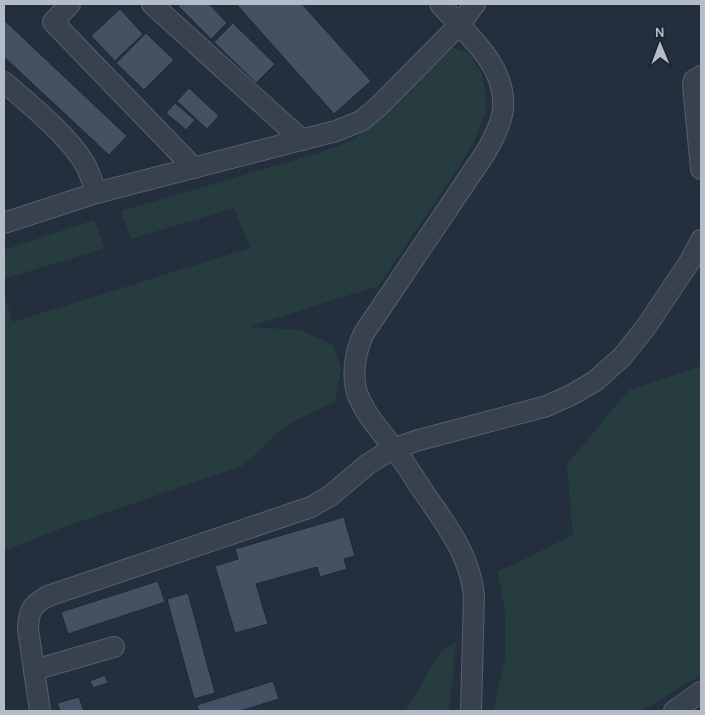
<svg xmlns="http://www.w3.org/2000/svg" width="705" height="715" viewBox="0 0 705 715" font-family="Karla,sans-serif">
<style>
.green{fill:#263c3f}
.building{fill:#455162;stroke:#1f2835}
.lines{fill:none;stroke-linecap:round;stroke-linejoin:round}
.minor-casing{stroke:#565f6c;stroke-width:22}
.minor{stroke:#38414e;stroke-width:20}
</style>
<rect width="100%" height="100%" fill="#242f3e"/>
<g class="green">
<polygon points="454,48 467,52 482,73 485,90 486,112 474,141 461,164 378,286 248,327 300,330 333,345 341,368 335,402 288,424 242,466 62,528 4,551 4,294 13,322 250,248 234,208 131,239 121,211 319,153 356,139 392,98 445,50"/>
<polygon points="94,220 105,248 4,279 4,250"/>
<polygon points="701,366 701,675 641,711 493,711 505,658 505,613 498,572 573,535 567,464 629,390"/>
<polygon points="456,643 449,711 405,711 442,650"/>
</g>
<g class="building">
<polygon points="180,4 209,4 227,23 211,39 178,6"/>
<polygon points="236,4 302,4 371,81 334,114"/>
<polygon points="120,9 143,34 115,61 91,36"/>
<polygon points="4,20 127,136 109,155 4,57"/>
<polygon points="233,23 275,64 256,83 214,42"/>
<polygon points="146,33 174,60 144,90 116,63"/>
<polygon points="189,88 219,116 207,129 177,101"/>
<polygon points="175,103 195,120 186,130 166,113"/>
<polygon points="344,517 355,556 344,559 347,569 320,577 317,567 256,584 268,624 235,633 215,566 238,559 235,549"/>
<polygon points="158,581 165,602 68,634 61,612"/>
<polygon points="188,593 215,693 194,699 167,599"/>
<polygon points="105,675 108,683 93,688 90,681"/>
<polygon points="273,681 279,699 240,711 199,711 197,705"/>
<polygon points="79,697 84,711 60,711 57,703"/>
</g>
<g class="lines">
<g class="minor-casing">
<g id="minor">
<polyline points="70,4 53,22 194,168"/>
<polyline points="152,4 302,140"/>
<path d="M440,4C466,34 507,65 503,109C501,125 493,139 486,152L364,333C356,350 352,371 356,389C362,411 379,429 393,447C404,461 413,476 423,491C446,525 470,554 474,596L471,711"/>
<polyline points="701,76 694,80 693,85 701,169"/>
<path d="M4,82C29,104 68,135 85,164C90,173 93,184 96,193"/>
<polyline points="4,223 96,193 336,131 361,121 378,107 459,25 475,4"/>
<polyline points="34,670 114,647"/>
<path d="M40,711L28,629C29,611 31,605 48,596L311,507L330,496L368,464L392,449L419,440L547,406L573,394L595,381L622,357L646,327L690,261L701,240"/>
<polyline points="674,711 701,692"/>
</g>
</g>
<use href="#minor" class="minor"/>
</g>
<rect width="705" height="715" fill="none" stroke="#b4bcc9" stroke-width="10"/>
<g transform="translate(660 45) rotate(359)" stroke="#1d2633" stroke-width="4" paint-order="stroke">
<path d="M0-4L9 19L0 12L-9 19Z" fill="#b4bcc9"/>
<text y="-8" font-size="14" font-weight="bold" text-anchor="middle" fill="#b4bcc9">N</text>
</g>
</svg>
